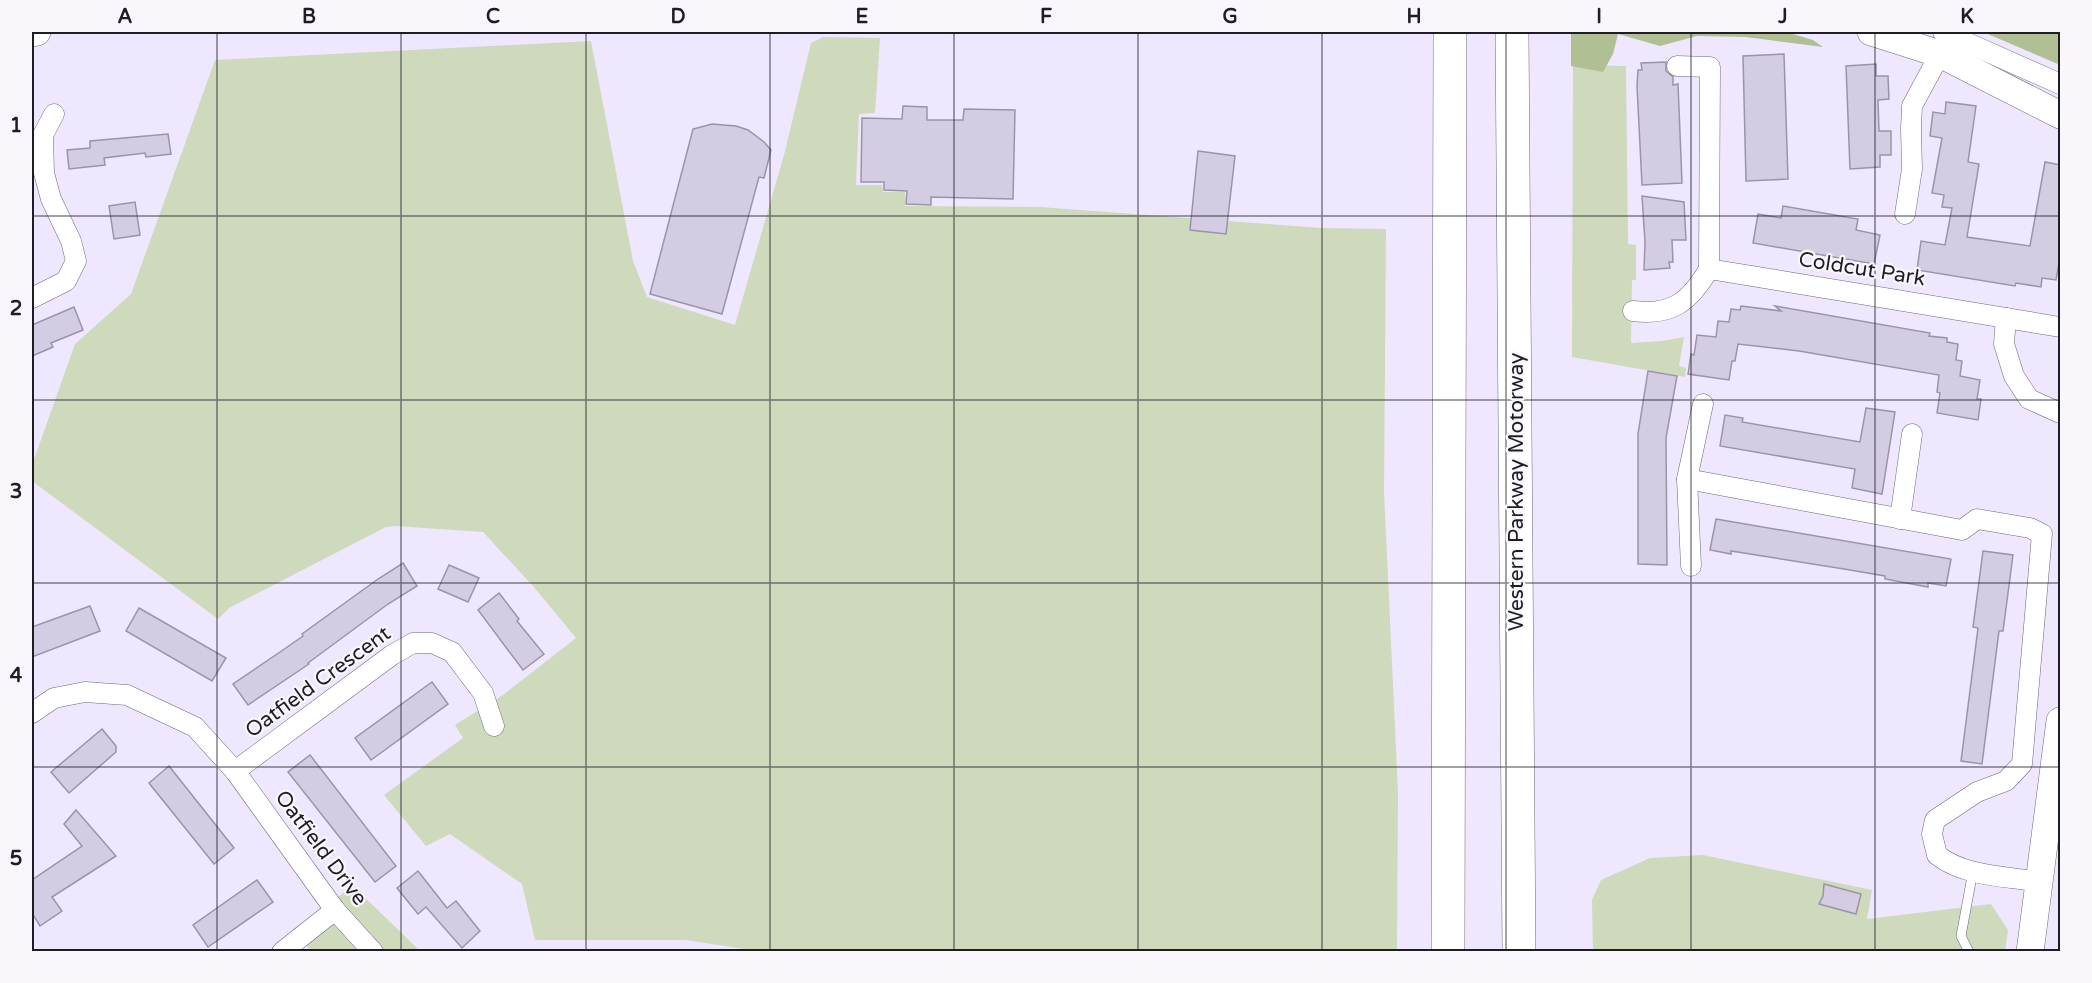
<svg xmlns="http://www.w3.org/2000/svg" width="2092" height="983" viewBox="0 0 2092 983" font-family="'Varela Round',sans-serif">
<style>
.green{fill:#cfd9bb}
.forest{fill:#b1c094}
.building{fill:#d4cce2;stroke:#9b94a9;stroke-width:1.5}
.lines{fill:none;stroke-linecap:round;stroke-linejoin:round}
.lane-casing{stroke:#6e677b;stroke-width:10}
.street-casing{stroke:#6e677b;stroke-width:21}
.secondary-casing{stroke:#6e677b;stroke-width:28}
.highway-casing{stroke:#6e677b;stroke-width:34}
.lane{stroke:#fff;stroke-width:9}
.street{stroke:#fff;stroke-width:20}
.secondary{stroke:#fff;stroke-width:27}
.highway{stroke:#fff;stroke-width:33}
.grid{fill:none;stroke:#1f1c24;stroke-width:1.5;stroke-opacity:0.55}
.labels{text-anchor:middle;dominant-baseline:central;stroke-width:4.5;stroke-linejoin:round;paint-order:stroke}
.street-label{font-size:21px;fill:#1f1c24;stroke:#f9f7fc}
.neatline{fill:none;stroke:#1f1c24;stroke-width:2}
.grid-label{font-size:20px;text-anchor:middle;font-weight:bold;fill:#1f1c24}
</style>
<rect width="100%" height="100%" fill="#efe7fe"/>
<g class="green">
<polygon points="823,37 880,38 875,113 859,114 856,185 882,185 883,192 905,192 905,206 1040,207 1322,228 1386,229 1384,492 1398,792 1397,951 763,952 686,940 535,940 522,884 450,834 426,846 384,795 463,738 455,725 503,695 576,638 533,586 483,532 395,526 386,527 229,608 218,619 32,481 32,465 75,344 131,294 215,60 591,41 633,261 647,297 735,325 784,155 811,43"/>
<polygon points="1573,65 1626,66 1628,244 1636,245 1636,280 1632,280 1631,343 1662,341 1684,337 1679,366 1686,368 1685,377 1572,357"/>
<polygon points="1703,855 1872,890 1867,919 1991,904 2008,930 2005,951 1593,951 1592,900 1601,880 1650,858"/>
<polygon points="353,886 420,951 311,951 292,930"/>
</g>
<g class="forest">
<polygon points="1571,32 1786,32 1813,40 1823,47 1746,37 1697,36 1660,46 1618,34 1613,54 1603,72 1571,66"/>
<polygon points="1983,32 2055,32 2060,34 2060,65"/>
</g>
<g class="building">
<polygon points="1784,54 1788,179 1746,181 1743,56"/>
<polygon points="1666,62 1666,71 1673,77 1673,85 1678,84 1682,183 1642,185 1637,86 1638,70 1642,70 1641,63"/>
<polygon points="1876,64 1876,76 1888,76 1889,99 1878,100 1879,131 1891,131 1891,155 1880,155 1880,167 1850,169 1846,66"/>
<polygon points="1946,102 1976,106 1968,162 1979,164 1967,237 2030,246 2045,162 2061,165 2061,251 2056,280 2042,278 2041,287 2016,283 2015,286 1917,270 1921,241 1945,245 1952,208 1942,207 1944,195 1932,193 1942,138 1930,136 1933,112 1945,114"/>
<polygon points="903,106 927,107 927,120 963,120 964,109 1015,110 1013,199 931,197 931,205 906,204 907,191 884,190 884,182 861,182 862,118 902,119"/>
<polygon points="712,124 736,126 748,130 764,142 771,150 764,178 759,177 722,314 650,294 693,129"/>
<polygon points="168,134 171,154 146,157 145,153 104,158 105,165 69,169 67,150 90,148 90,141"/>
<polygon points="1198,151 1235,156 1226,234 1190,230"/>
<polygon points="1642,196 1684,202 1686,240 1672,240 1673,262 1669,262 1670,268 1644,270 1645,242"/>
<polygon points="135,202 140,235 114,239 109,206"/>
<polygon points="1783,206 1858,219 1856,230 1880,235 1874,264 1753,243 1758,214 1781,218"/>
<polygon points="1741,306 1781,311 1775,306 1930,333 1929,336 1947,338 1947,342 1958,344 1956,360 1962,361 1960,376 1980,380 1977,399 1981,399 1978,420 1937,413 1940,393 1937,392 1939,375 1799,351 1738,344 1735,361 1732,361 1729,380 1688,374 1691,354 1694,355 1697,335 1716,337 1718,321 1729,322 1731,309 1740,310"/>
<polygon points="74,307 83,330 51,343 53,347 32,356 32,325"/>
<polygon points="1648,371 1677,376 1666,438 1667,565 1638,564 1638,434"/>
<polygon points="1866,408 1895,412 1882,494 1852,488 1855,469 1720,446 1725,415 1743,418 1742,422 1860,442"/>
<polygon points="1716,519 1951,559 1946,586 1928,583 1928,587 1885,579 1885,576 1844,569 1731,551 1731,554 1710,550"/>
<polygon points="1983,551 2013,555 2003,631 1999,631 1982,764 1961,761 1978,628 1973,627"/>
<polygon points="403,563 417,586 388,604 308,663 309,664 248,705 233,684 280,652 303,636 302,634 378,579"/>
<polygon points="449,565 479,578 468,602 438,589"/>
<polygon points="499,593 519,619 517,621 544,654 523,670 478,610"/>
<polygon points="90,606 100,631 32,657 32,627"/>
<polygon points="139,608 226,658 212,681 126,631"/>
<polygon points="432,682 448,704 371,760 355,738"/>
<polygon points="102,729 116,746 116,752 69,793 51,772"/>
<polygon points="310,755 396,866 375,882 288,772"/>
<polygon points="169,766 234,848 214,864 149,783"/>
<polygon points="76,810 116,856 52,897 62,911 40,926 32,913 32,880 82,846 64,824"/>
<polygon points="418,871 447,908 456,901 480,931 462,948 426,907 418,914 397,888"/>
<polygon points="257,880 273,902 208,947 193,925"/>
<polygon points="1824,884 1861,894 1856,914 1819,904 1823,896"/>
</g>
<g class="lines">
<g class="lane-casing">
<polyline id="lane" points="1969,952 1961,936 1973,871"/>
</g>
<g class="street-casing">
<g id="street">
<polyline points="1943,32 2060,84"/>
<polyline points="1677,66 1710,67 1709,269"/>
<polyline points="1905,214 1912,169 1911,129 1912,106 1940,54"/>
<polyline points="32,298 66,281 76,261 71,241 51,199 44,173 43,135 54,114"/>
<path d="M1633,311C1673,316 1690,301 1709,269L2060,327"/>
<polyline points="2006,318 2004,344 2014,376 2029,399 2060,413"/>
<path d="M1703,404L1687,479L1962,530L1977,519L2030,528L2042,534L2022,764L2006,781L1977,792L1935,820L1932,834L1937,855C1965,877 2006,876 2039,882"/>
<polyline points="1687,479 1691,566"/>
<polyline points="1900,519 1912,434"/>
<polyline points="32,713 54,698 85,692 127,695 195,727 235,771 335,910 373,952"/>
<polyline points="235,771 392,655 413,643 432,643 452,652 483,693 494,726"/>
<polyline points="282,952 335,910"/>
</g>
</g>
<g class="secondary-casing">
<g id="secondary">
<polyline points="1871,32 1940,54 2060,115"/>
<polyline points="32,33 37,32"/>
<polyline points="2030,952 2060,721"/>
</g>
</g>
<g class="highway-casing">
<g id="highway">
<polyline points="1512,32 1519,952"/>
<polyline points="1448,952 1450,32"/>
</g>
</g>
<use href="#lane" class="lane"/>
<use href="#street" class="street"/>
<use href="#secondary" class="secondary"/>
<use href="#highway" class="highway"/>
</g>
<path class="grid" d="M217,32V952M401,32V952M586,32V952M770,32V952M954,32V952M1138,32V952M1322,32V952M1506,32V952M1691,32V952M1875,32V952M32,216H2060M32,400H2060M32,583H2060M32,767H2060"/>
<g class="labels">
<g class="street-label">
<text transform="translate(1862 269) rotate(9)">Coldcut Park</text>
<text transform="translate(1516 492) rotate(-90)">Western Parkway Motorway</text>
<text transform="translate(318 682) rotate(-36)">Oatfield Crescent</text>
<text transform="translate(321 848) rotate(53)">Oatfield Drive</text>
</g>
</g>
<rect width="2092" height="983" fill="none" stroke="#f9f7fc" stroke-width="66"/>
<rect x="33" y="33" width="2026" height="917" class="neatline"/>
<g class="grid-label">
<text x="125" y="23">A</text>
<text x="309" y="23">B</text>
<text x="493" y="23">C</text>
<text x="678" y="23">D</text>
<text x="862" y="23">E</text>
<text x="1046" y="23">F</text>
<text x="1230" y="23">G</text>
<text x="1414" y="23">H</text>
<text x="1599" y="23">I</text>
<text x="1783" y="23">J</text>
<text x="1967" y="23">K</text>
<text x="16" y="132">1</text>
<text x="16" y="315">2</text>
<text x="16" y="498">3</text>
<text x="16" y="682">4</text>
<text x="16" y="865">5</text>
</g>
</svg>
